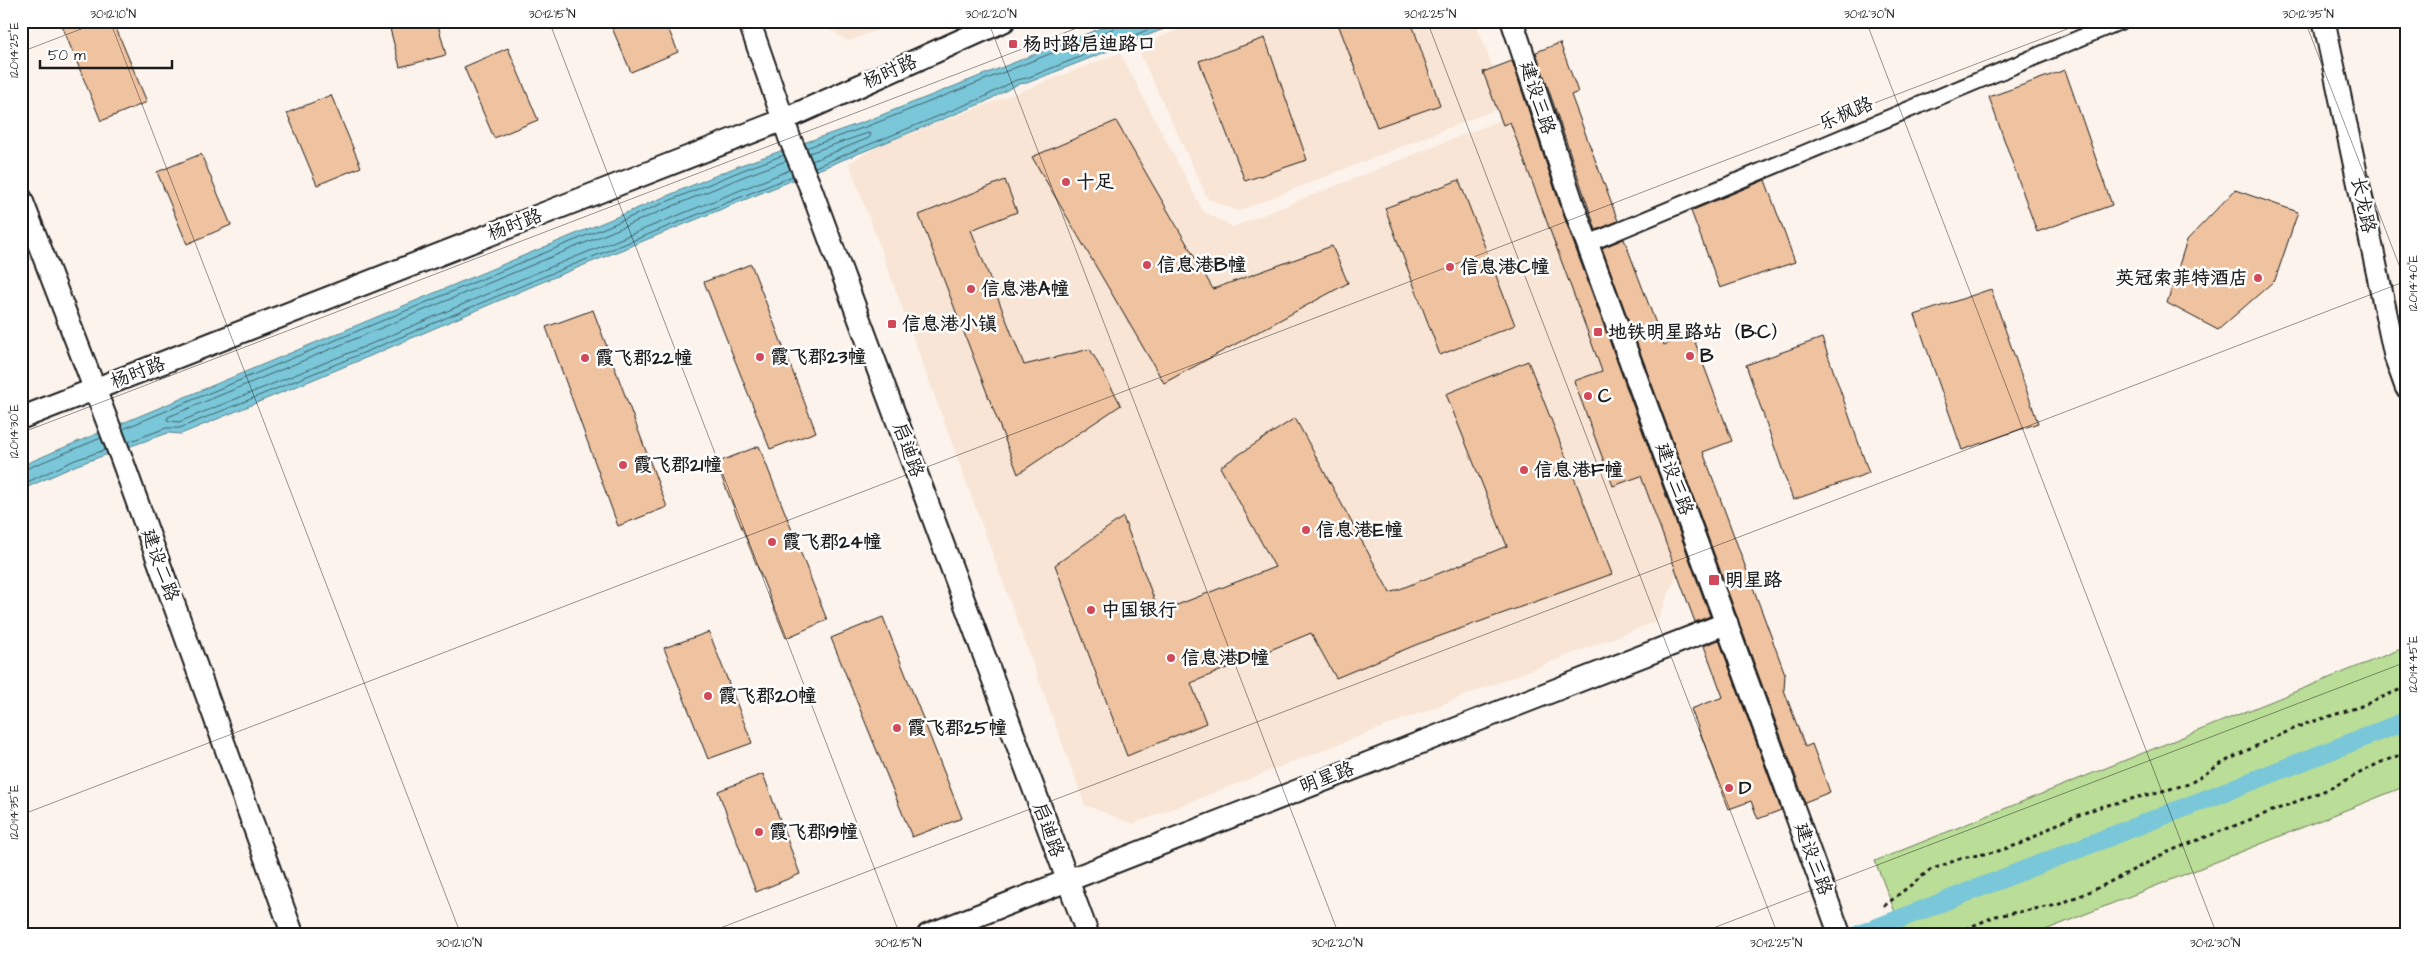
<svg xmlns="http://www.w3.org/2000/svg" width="2427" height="956" viewBox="0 0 2427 956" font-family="'Architects Daughter','LXGW WenKai TC',sans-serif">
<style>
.built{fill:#f8e5d5}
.green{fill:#badd97;stroke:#6b7c5a}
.water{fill:#7ac7d9;stroke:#54838d}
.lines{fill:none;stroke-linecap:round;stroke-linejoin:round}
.shore{stroke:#426068;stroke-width:1}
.canal{stroke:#7ac7d9;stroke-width:19}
.building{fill:#f0c3a0;stroke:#1c1c1c}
.street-casing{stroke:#1c1c1c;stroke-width:19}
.secondary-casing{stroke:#1c1c1c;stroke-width:25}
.path{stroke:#1c1c1c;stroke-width:3;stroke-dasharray:4 4;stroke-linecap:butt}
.street{stroke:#fff;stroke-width:15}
.secondary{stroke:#fff;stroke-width:21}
.ticks{fill:none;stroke:#1c1c1c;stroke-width:1;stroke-opacity:0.45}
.poi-dot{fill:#d1495b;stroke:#fff;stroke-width:2}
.labels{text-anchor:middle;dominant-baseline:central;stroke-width:5;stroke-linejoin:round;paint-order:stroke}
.poi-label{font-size:19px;font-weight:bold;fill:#1c1c1c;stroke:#fff;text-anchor:start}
.street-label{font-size:19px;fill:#1c1c1c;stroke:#fff}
.neatline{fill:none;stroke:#1c1c1c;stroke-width:2}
.ticks-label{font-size:12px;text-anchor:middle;fill:#1c1c1c}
</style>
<rect width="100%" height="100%" fill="#fcf3ec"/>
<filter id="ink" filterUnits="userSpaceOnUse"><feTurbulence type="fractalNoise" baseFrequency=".02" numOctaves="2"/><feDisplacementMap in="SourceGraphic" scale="10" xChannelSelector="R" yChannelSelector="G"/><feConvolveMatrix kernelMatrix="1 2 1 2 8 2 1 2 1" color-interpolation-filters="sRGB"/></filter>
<g filter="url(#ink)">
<g class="built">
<polygon points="817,21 902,21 848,41"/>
<polygon points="1199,21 1475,21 1507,105 1238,211 1208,199 1137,47"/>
<polygon points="1120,53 1203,211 1233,227 1513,115 1681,565 1657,621 1133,824 1085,805 849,163 876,147"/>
</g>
<polygon class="green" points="2406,647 2406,786 2033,935 1904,935 1875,861"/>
<polygon class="water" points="1119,21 1184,21 1027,83 1018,84 985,102 535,285 370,356 181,434 168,433 77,465 21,490 21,466 58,450 741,165 869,120"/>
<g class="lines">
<g class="shore">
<polyline points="806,148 871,125 1115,28 1119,21"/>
<polyline points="809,153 868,133 871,134 869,138 812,161"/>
<polyline points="786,161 745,176 168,417 167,420 179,422 366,346 531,275 790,170"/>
<polyline points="815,167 982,98 1016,80 1027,78 1170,21"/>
<polyline points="123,429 743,170 784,155"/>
<polyline points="128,442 166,428 180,428 368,351 533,281 793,176"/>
<polyline points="21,471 101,438"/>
<polyline points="21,485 75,460 105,450"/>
</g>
<polyline class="canal" points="1858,935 2406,721"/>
</g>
<g class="building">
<polygon points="60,21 113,21 147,102 101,121"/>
<polygon points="388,21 437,21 446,55 400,67"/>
<polygon points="609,21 665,21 678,52 631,72"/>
<polygon points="1337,21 1411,21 1440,105 1377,127"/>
<polygon points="1265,38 1307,160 1245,181 1199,61"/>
<polygon points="1560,43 1578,92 1571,95 1618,221 1596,230 1536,52"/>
<polygon points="508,48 538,120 494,138 464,67"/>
<polygon points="1512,61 1562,211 1710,616 1695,622 1641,476 1613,486 1574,381 1602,371 1510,122 1503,125 1483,72"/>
<polygon points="2065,70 2112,205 2037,232 1989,97"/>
<polygon points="331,95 361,167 317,185 287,113"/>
<polygon points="1116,121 1213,289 1332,246 1348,283 1164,383 1032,157"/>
<polygon points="201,154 231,225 187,244 157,172"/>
<polygon points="1005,180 1017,212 971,230 1024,365 1090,349 1121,405 1018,474 919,215"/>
<polygon points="1459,180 1515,325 1440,355 1385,208"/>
<polygon points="1765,180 1795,262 1720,288 1691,211"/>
<polygon points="2235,190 2298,212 2275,280 2218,330 2167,303 2187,240"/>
<polygon points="1624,239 1664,345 1692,334 1732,441 1703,452 1785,674 1784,690 1805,747 1812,744 1830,792 1805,802 1602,248"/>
<polygon points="751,264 816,432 770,449 704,282"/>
<polygon points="1991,289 2038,423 1962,450 1915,315"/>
<polygon points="593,310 667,507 618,526 546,327"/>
<polygon points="1822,338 1869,473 1793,500 1746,365"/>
<polygon points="1528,361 1612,574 1418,644 1336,678 1311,633 1191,683 1206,723 1127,756 1055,565 1123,517 1159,612 1275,567 1220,467 1295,418 1390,593 1507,546 1446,394"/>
<polygon points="759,446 827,620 786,638 716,463"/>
<polygon points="883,617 962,818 912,837 831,638"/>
<polygon points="709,632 752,743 708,759 664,648"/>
<polygon points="1719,640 1781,810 1758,819 1751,801 1729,809 1691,709 1723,697 1704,646"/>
<polygon points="763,774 800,874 756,892 718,791"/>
</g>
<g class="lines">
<g class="street-casing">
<polyline id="street" points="1587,244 2121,21"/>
</g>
<g class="secondary-casing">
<g id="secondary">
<polyline points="749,21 790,139 811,189 1088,935"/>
<polyline points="1512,21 1574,207 1840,935"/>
<polyline points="2324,21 2395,356 2406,387"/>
<polyline points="21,198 121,457 293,935"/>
<polyline points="21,418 783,120 1004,21"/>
<polyline points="928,935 1727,623"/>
</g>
</g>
<g class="path">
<polyline points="1884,906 1930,870 1962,858 1995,852 2023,843 2063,821 2100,807 2189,784 2224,762 2266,741 2305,724 2359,707 2406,687"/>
<polyline points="1951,935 1996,916 2057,905 2096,889 2170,851 2331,788 2379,763 2406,753"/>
</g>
<use href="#street" class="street"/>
<use href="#secondary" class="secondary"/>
</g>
</g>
<path class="ticks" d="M110,21L461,935M549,21L900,935M988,21L1339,935M1427,21L1778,935M1866,21L2217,935M2305,21L2406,283M21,52L102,21M21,433L1095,21M21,815L2088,21M21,933L22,935M702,935L2406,281M1695,935L2406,662"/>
<g class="poi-dot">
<rect x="1008" y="39" width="10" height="10" rx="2.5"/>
<circle cx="1066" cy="182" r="5"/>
<circle cx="1147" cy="265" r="5"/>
<circle cx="1450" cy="267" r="5"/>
<circle cx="2258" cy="278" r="5"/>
<circle cx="971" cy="289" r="5"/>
<rect x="887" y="319" width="10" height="10" rx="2.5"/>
<rect x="1593" y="327" width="10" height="10" rx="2.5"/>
<circle cx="1690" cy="356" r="5"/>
<circle cx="760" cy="357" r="5"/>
<circle cx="585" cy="358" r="5"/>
<circle cx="1588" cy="396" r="5"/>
<circle cx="623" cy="465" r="5"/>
<circle cx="1524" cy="470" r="5"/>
<circle cx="1306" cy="530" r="5"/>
<circle cx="772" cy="542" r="5"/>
<rect x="1708" y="574" width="12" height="12" rx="2.5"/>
<circle cx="1091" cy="610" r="5"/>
<circle cx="1171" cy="658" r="5"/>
<circle cx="708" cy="696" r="5"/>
<circle cx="897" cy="728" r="5"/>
<circle cx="1729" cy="788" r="5"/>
<circle cx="759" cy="832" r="5"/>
</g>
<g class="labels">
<g class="poi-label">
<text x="1023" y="44">杨时路启迪路口</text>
<text x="1076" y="182">十足</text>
<text x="1157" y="265">信息港B幢</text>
<text x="1460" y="267">信息港C幢</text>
<text x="2248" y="278" text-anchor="end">英冠索菲特酒店</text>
<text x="981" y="289">信息港A幢</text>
<text x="902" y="324">信息港小镇</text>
<text x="1608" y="332">地铁明星路站（B·C）</text>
<text x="1700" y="356">B</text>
<text x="770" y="357">霞飞郡23幢</text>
<text x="595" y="358">霞飞郡22幢</text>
<text x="1598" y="396">C</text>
<text x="633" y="465">霞飞郡21幢</text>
<text x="1534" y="470">信息港F幢</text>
<text x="1316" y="530">信息港E幢</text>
<text x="782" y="542">霞飞郡24幢</text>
<text x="1725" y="580">明星路</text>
<text x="1101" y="610">中国银行</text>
<text x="1181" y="658">信息港D幢</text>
<text x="718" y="696">霞飞郡20幢</text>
<text x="907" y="728">霞飞郡25幢</text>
<text x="1739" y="788">D</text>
<text x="769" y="832">霞飞郡19幢</text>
</g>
<g class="street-label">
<text transform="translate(890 72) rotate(-24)">杨时路</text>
<text transform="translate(1537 98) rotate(72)">建设三路</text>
<text transform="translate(1846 114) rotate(-23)">乐枫路</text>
<text transform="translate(2363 205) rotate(78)">长龙路</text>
<text transform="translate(515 225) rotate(-21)">杨时路</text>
<text transform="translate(138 373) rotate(-21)">杨时路</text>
<text transform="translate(908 450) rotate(70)">启迪路</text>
<text transform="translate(1674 479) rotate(70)">建设三路</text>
<text transform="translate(160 565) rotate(70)">建设二路</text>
<text transform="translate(1327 778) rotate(-21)">明星路</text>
<text transform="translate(1048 830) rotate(70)">启迪路</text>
<text transform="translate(1813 859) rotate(70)">建设三路</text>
</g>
</g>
<rect width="2427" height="956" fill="none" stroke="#fff" stroke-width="55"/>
<path d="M40 60v8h132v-8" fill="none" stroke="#1c1c1c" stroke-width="2.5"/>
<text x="48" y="60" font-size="15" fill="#1c1c1c" stroke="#ffffff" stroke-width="4" paint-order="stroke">50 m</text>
<rect x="28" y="28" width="2372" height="900" class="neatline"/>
<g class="ticks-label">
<text x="113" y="18">30°12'10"N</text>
<text x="552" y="18">30°12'15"N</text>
<text x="991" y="18">30°12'20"N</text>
<text x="1430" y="18">30°12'25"N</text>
<text x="1869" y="18">30°12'30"N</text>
<text x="2308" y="18">30°12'35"N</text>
<text transform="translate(14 50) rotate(-90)" y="4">120°14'25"E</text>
<text transform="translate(2413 283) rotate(-90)" y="4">120°14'40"E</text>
<text transform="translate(14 431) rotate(-90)" y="4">120°14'30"E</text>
<text transform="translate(2413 664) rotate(-90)" y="4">120°14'45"E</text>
<text transform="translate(14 812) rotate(-90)" y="4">120°14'35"E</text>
<text x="459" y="947">30°12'10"N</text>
<text x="898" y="947">30°12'15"N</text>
<text x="1337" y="947">30°12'20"N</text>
<text x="1776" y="947">30°12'25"N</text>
<text x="2215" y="947">30°12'30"N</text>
</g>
</svg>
